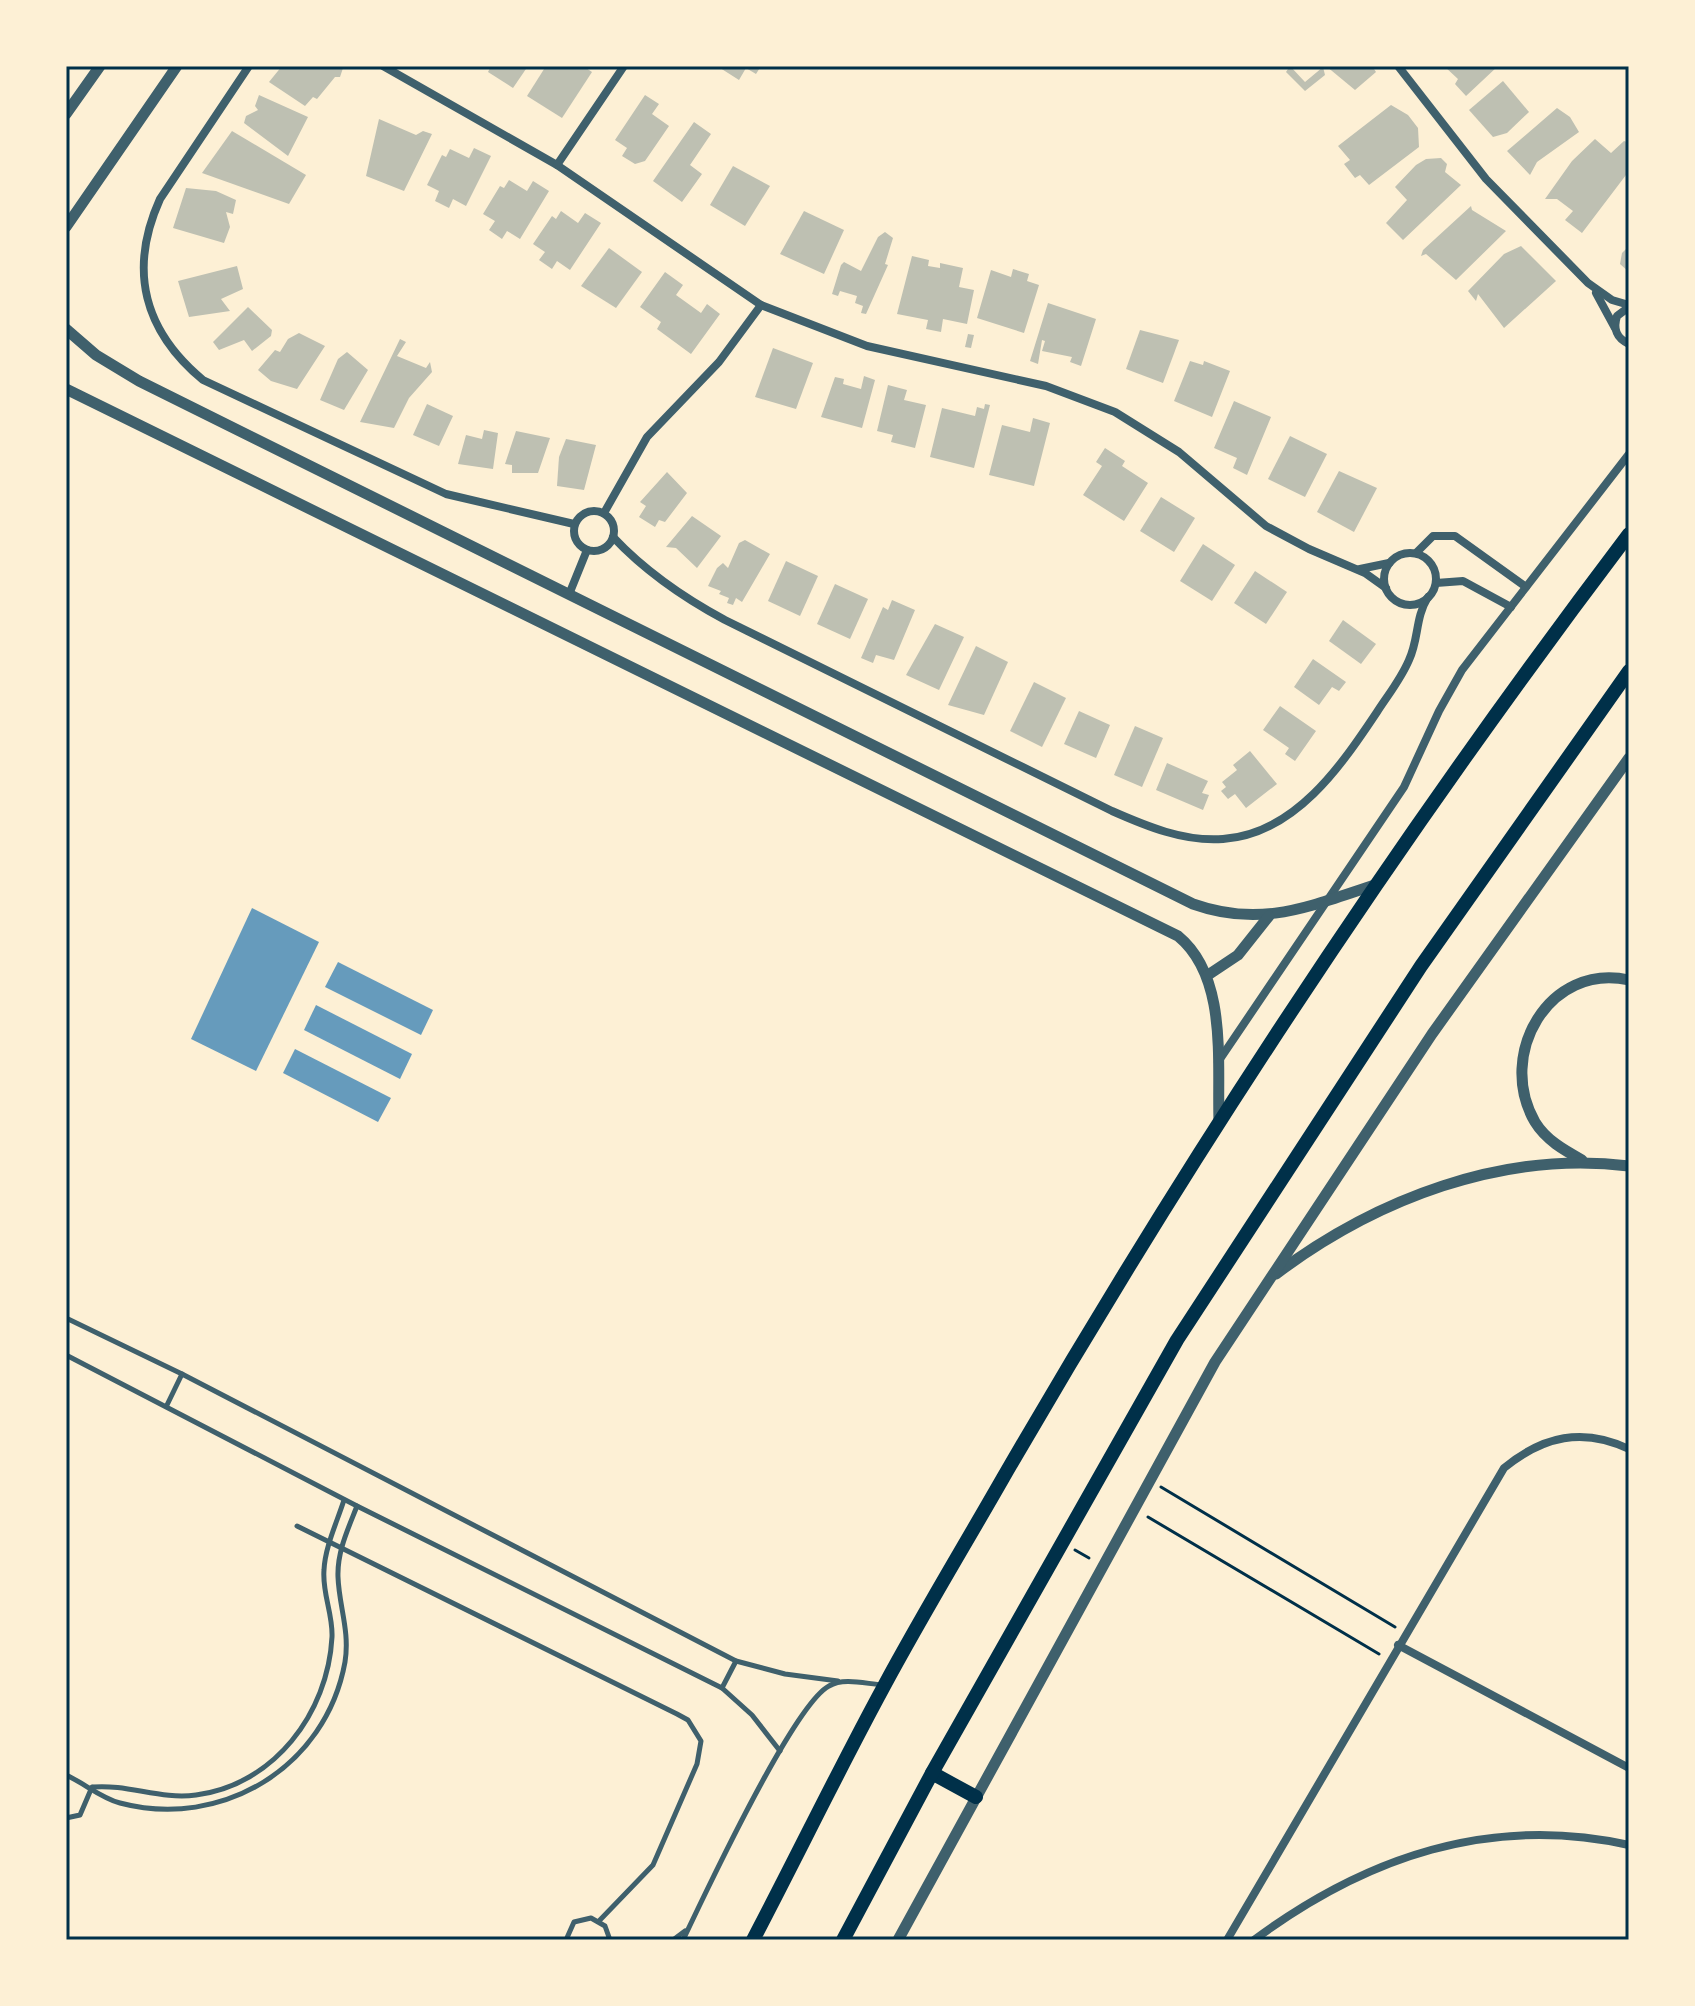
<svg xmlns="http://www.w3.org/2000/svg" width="1695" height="2006" viewBox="0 0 1695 2006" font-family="'Crimson Pro',serif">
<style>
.water{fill:#669bbc}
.building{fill:#bec0b2}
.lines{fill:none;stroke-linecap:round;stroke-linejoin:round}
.path{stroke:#003049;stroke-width:3}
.service{stroke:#3f606c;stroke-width:5}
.minor{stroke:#3f606c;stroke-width:8}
.tertiary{stroke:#3f606c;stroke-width:11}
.primary{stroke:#003049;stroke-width:14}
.neatline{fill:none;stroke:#003049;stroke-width:3}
</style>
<rect width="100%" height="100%" fill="#fdf0d5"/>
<g class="water">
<polygon points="252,908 319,942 256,1071 191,1039"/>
<polygon points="338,962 433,1010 421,1035 325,987"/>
<polygon points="316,1005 412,1054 400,1079 304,1030"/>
<polygon points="295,1049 391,1098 378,1122 283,1073"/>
</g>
<g class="building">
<polygon points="282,66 340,66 343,68 340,77 335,77 317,99 313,97 305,106 269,82"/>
<polygon points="491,66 528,66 513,88 488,72"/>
<polygon points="546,66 583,66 592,72 562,118 527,96"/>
<polygon points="717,66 761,66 756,74 746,68 739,80"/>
<polygon points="1290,66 1305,82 1323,67 1325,75 1305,91 1286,72"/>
<polygon points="1326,66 1372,66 1376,72 1355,90"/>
<polygon points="1444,66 1498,66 1466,96 1455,84 1458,79"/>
<polygon points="1503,81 1529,112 1507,133 1493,137 1469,110"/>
<polygon points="259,95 308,117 288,156 244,123 246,116 258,110 255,106"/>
<polygon points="645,95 659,104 652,114 669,126 645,161 635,164 622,156 627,148 615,140"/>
<polygon points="1391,105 1408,115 1418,128 1419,147 1369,185 1360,175 1355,178 1344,164 1350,160 1338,146"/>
<polygon points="1557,108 1570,117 1579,132 1537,162 1530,175 1507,151"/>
<polygon points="379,119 416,135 423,131 432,134 404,191 366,176"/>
<polygon points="694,122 711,134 690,165 702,174 682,202 653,181"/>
<polygon points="232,131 306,175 289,204 202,173"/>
<polygon points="1595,139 1611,153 1624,141 1627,142 1629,171 1582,233 1565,220 1573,211 1557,199 1545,199 1572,161"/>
<polygon points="474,148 491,156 466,206 453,199 449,208 435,201 439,191 427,185 442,155 446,157 450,149 469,158"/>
<polygon points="1441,158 1447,164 1445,172 1461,185 1403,240 1386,223 1407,200 1395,187 1416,165 1426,159"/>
<polygon points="733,166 770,186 745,226 710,205"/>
<polygon points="509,180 527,191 533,181 549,191 520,239 507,231 502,239 489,230 495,221 483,214 500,186 504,188"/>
<polygon points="186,188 216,191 236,200 233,214 226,212 230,227 224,243 173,228"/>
<polygon points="1471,206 1472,210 1506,231 1456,280 1426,254 1421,256 1423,250"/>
<polygon points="561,211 578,223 585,213 601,223 570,270 557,261 552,269 539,260 545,252 533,244 552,216 556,219"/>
<polygon points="804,211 844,230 824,274 780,254"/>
<polygon points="885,232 893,238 885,264 888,265 866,314 861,313 863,306 855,303 857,296 840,291 838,296 832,294 841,265 844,262 861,271 878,237"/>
<polygon points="1521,246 1556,281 1504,328 1478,294 1476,301 1468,291 1504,254"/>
<polygon points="1629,246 1629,272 1620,264 1622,253"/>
<polygon points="609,248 642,272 616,308 581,286"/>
<polygon points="912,256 929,260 928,266 940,268 940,263 963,268 959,287 974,290 967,324 943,319 941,332 926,329 928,320 897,314"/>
<polygon points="237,266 243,289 221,299 230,311 189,317 178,281"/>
<polygon points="1013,269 1029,274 1027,281 1039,285 1024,333 977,318 991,270 1011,277"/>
<polygon points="665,272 683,285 676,295 701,313 707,304 720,314 691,354 657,329 661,322 640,307"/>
<polygon points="1048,303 1096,319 1081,366 1070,362 1072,357 1042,351 1045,341 1042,340 1038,364 1030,361"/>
<polygon points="248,307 272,330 271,336 252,351 244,340 219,350 213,342"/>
<polygon points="1140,330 1179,340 1163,383 1126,369"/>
<polygon points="299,333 325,346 297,389 271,381 258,370 275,350 280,352 288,339"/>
<polygon points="968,334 974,335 971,348 965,347"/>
<polygon points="400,339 406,342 397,356 426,368 430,362 432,372 409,398 394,428 360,422"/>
<polygon points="773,348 813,363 796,409 755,397"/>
<polygon points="347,352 368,370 344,410 320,400 338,359"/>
<polygon points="1190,361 1203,365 1204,361 1230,371 1212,417 1174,401"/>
<polygon points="864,376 875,380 862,428 821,417 835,377 844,379 843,384 861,389"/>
<polygon points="888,385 907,390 904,400 926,405 915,448 891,442 893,435 877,431"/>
<polygon points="1234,401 1271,417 1247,475 1233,468 1237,458 1214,448"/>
<polygon points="427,404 453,416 439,446 413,435"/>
<polygon points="985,404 990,405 974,468 930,457 942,408 975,416 977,407 984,409"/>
<polygon points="1033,418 1050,423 1034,486 989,475 1002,425 1030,432"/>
<polygon points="484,430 498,433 493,469 458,464 466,435 482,439"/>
<polygon points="516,431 550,438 538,473 512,473 512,465 505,464"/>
<polygon points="1290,436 1327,454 1305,497 1268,479"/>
<polygon points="566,439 596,445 584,490 557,486 559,457"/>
<polygon points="1105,448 1125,461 1122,466 1148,483 1124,521 1083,495 1102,466 1096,462"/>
<polygon points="1339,471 1377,488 1354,532 1317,512"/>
<polygon points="667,472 687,493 665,522 659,520 655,527 639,517 646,506 640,502"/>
<polygon points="1161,497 1195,518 1174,552 1140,531"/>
<polygon points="692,516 721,536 697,568 676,548 666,547"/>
<polygon points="745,540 770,554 742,602 736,598 733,605 727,603 729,598 719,594 721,591 708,586 717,568 723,563 728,568 739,543"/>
<polygon points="1203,544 1235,565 1212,601 1180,581"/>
<polygon points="786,561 818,576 800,616 768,601"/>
<polygon points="1255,571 1287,592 1266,624 1234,603"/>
<polygon points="835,584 868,599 850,639 817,624"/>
<polygon points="892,600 915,610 894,660 876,655 873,663 861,658 883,607 888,610"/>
<polygon points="1343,620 1376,644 1361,664 1329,641"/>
<polygon points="935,624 964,637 939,690 906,675"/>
<polygon points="976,646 1008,662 984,715 948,705"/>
<polygon points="1313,659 1346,682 1339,691 1332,687 1319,705 1294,687"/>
<polygon points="1034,682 1066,698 1042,747 1010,731"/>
<polygon points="1280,706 1316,731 1295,761 1285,754 1289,748 1263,730"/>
<polygon points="1079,711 1110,725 1096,758 1064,744"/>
<polygon points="1135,726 1163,738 1142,787 1114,775"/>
<polygon points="1250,751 1277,784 1246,808 1235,794 1228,799 1221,791 1226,787 1222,782 1237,770 1233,765"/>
<polygon points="1167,763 1208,781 1202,793 1209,795 1203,810 1156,790"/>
</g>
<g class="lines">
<g class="path">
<polyline points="1161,1487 1395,1627"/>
<polyline points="1148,1517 1379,1654"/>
<polyline points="1075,1550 1089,1558"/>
</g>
<g class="service">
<polyline points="66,1318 182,1374 736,1661 785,1674 838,1681"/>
<polyline points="66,1355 357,1506 722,1688 752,1715 780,1751"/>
<polyline points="167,1405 182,1374"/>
<polyline points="297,1526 677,1714 688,1720 701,1741 697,1764 653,1865 599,1921"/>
<polyline points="722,1688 736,1661"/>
<path d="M66,1775C84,1783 101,1798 120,1803C222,1830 326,1767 345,1662C350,1631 339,1606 338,1577C337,1552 348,1529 357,1506"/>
<path d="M93,1787C128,1784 161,1800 196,1795C274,1785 328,1713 332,1637C333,1614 322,1593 324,1570C325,1547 337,1522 344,1500"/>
<polyline points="66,1818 80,1815 92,1787"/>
<polyline points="566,1940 574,1922 591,1918 605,1926 610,1940"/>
<polyline points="673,1940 685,1931"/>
<path d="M683,1940C705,1894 793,1705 829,1686C844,1677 866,1684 883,1685"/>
</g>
<g class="minor">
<path d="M249,66L160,199C128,270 144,331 203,380L446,494L574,524"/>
<polyline points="383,66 557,165 761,305 867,346 1046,386 1115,412 1179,452 1266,526 1309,549 1365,573 1386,588"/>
<polyline points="1398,66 1486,179 1588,283 1612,300 1629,305"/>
<polyline points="557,165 624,66"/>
<polyline points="1596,293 1615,328"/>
<path d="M1629,307L1617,316C1613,329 1616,338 1629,344"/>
<circle cx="594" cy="531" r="20"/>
<polyline points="604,513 647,437 719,362 761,305"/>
<path d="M613,537C645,571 684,598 725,620L1112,811C1146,826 1184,842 1223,839C1295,834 1341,766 1377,712C1388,695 1401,679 1409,660C1419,639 1415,618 1428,597"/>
<polyline points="1416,553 1433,536 1455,536 1526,587"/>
<circle cx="1410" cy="579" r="26"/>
<polyline points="1360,569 1389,563"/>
<polyline points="1436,583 1463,581 1511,607"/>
<polyline points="570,592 587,550"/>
<polyline points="1218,1062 1404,787 1439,711 1462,670 1629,454"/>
<polyline points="1398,1645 1629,1768"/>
<path d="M1227,1940L1504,1468C1543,1436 1583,1427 1629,1449"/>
<path d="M1254,1940C1366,1857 1490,1814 1629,1845"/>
</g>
<g class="tertiary">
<polyline points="66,114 100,66"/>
<polyline points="66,227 177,66"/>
<path d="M66,329L96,355L139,381L1193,904C1263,929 1312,905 1378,884"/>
<path d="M66,389L1178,936C1228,977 1217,1062 1219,1122"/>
<polyline points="1208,975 1238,955 1269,916"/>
<path d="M1582,1160C1564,1150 1546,1140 1535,1122C1496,1055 1549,962 1629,980"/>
<path d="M1276,1274C1376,1199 1503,1150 1629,1166"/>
<polyline points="898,1940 1215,1362 1432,1034 1629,758"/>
</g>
<g class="primary">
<polyline points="932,1773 976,1797"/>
<path d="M753,1940C797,1856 838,1771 883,1688C921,1617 963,1548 1003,1478C1192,1151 1401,835 1629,534"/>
<polyline points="843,1940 932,1773 1177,1340 1421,966 1629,671"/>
</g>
</g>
<rect width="1695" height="2006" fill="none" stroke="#fdf0d5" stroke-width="136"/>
<rect x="68" y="68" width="1559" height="1870" class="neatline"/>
</svg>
